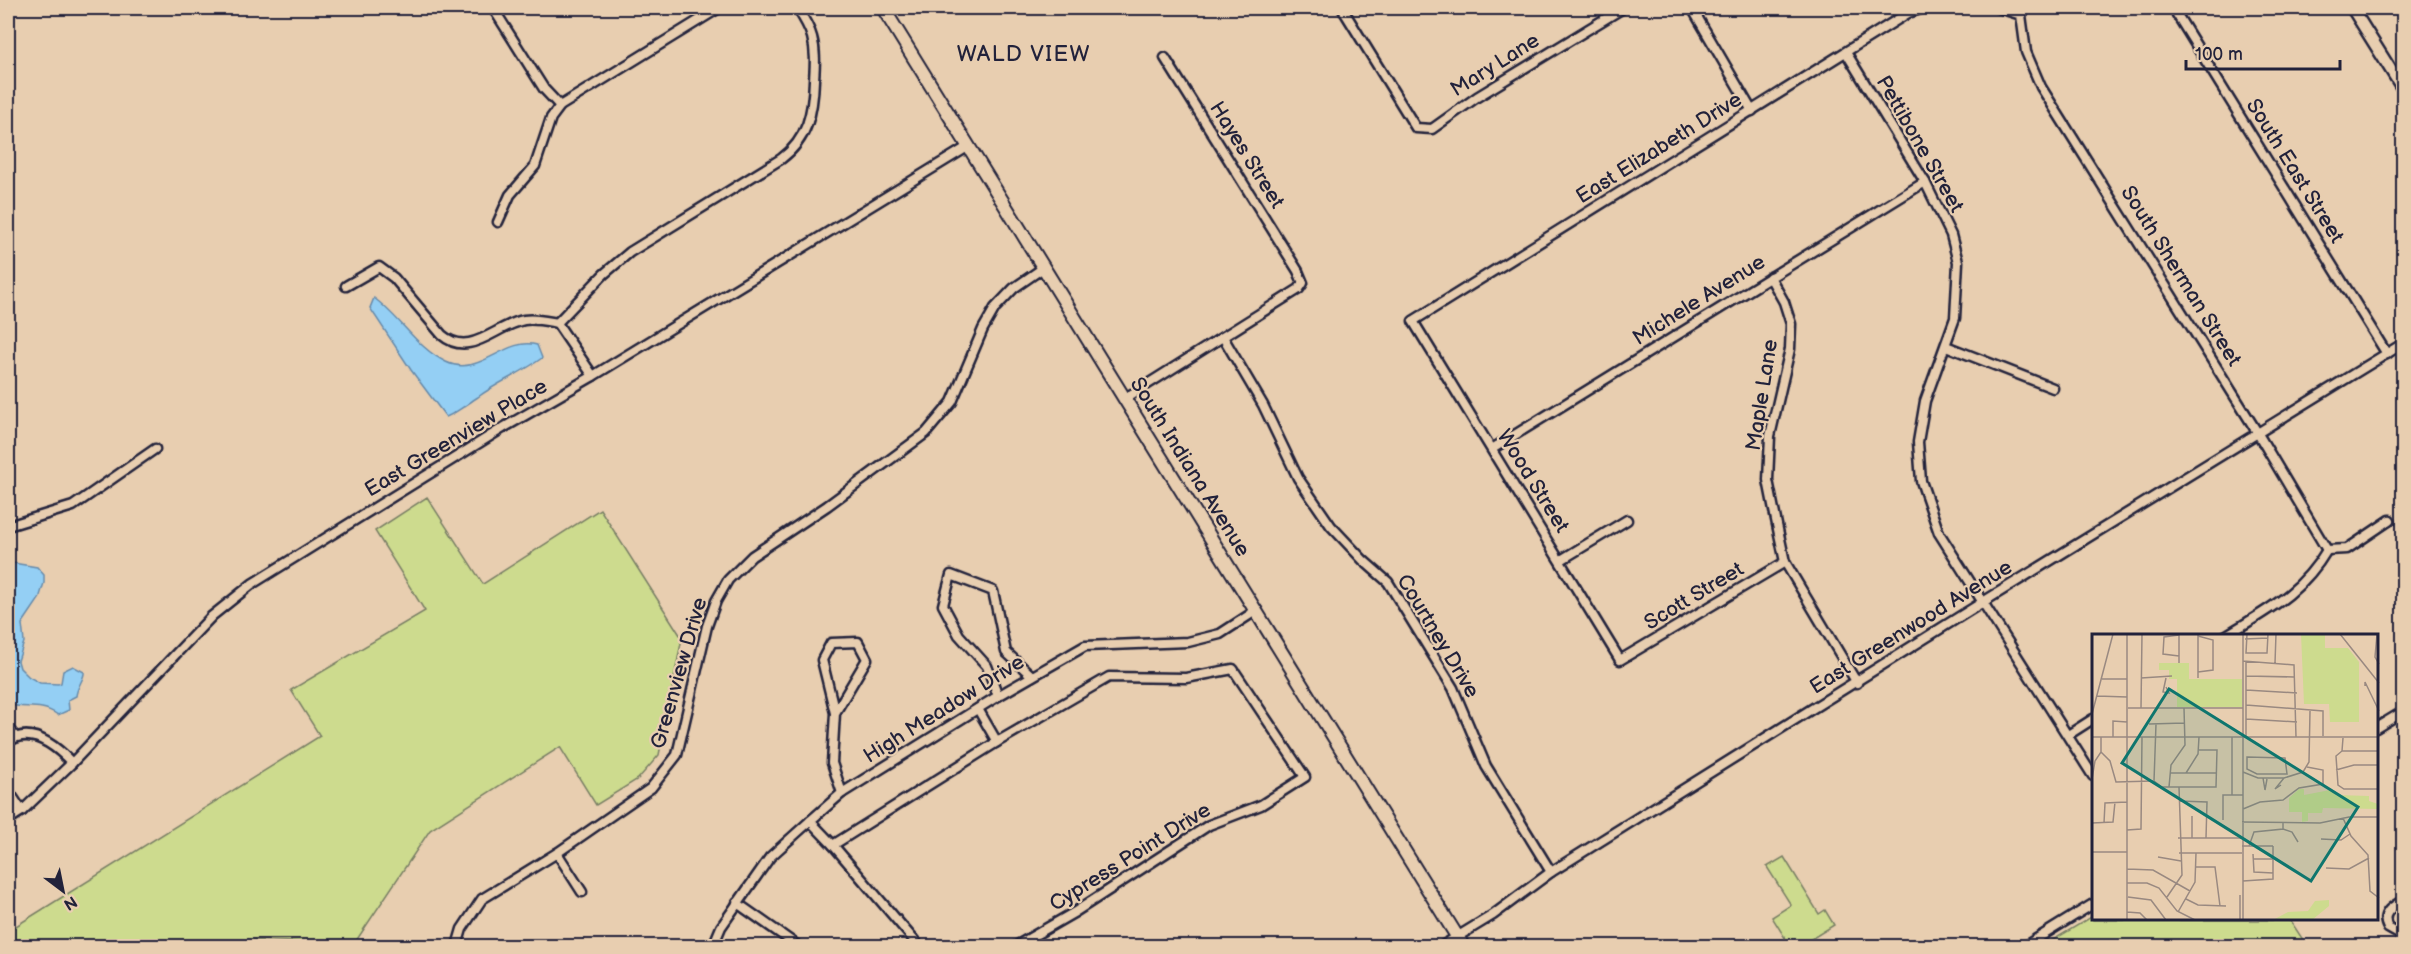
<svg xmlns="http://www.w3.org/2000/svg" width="2411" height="954" viewBox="0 0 2411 954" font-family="'Balsamiq Sans',sans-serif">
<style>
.green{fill:#cddb8e;stroke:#787e64;stroke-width:1.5}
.water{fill:#94cff4;stroke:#668aaa;stroke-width:1.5}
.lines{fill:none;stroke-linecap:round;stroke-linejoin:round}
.minor-casing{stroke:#22223b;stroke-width:13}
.tertiary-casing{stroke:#22223b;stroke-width:15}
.secondary-casing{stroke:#22223b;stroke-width:16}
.minor{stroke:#e8ceb0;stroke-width:8}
.tertiary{stroke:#e8ceb0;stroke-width:10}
.secondary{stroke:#e8ceb0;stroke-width:12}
.labels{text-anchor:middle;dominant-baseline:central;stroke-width:4.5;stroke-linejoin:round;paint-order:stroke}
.street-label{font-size:21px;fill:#22223b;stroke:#e8ceb0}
.neighbourhood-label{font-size:22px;letter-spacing:1.5px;fill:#22223b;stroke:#e8ceb0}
.inset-road{fill:none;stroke:#998981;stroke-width:1.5}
.view{fill:#0f766e;fill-opacity:0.15;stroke:#0f766e;stroke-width:3}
.inset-edge{fill:none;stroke:#22223b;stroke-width:3}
</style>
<rect width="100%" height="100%" fill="#e8ceb0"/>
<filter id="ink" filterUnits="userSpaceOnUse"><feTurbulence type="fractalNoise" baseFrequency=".0167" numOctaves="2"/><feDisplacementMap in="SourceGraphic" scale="12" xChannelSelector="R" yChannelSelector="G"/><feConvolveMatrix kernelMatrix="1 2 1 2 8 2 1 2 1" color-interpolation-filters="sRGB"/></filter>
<g filter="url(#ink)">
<g class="green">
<polygon points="427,497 483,584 600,509 682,638 659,755 638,779 596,805 560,747 430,830 354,944 254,940 244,946 8,946 8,931 320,736 291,690 425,611 375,531"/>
<polygon points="1784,857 1819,914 1825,910 1834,925 1800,946 1790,946 1772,917 1791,905 1767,867"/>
<polygon points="2093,916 2093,920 2290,920 2307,946 2043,946"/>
</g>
<g class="water">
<path d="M374,298C400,317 417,348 446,362C480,378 505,336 537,345L542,358C522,373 498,382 478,397C467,404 458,412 446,417L411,370L370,308Z"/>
<path d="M13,563L37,567L44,575V583L39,599L22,624L24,642L18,661L20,668L29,677L40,683L58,684L61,683L63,671L73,666L84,672C85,678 77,686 76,696L68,700L69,710L58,715C39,702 24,710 8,704V570Z"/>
</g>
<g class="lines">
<g class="minor-casing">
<g id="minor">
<polyline points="493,8 544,89 560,106"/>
<polyline points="1342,8 1416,128 1432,129 1477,97 1623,8"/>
<polyline points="1692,8 1752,111"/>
<polyline points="1999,8 2021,15"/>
<polyline points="2173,8 2387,354"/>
<polyline points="2021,15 2026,52 2041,87 2257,432 2327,550"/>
<polyline points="1847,54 1925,182 1951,235 1958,262 1955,318 1925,401 1918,442 1921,481 1939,533 2093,776"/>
<polyline points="498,222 510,195 535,166 551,118 560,106 719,8"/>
<polyline points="1770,277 1784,302 1791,324 1790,349 1770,436 1768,480 1776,520 1785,562 1857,683"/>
<path d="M346,286L379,267L394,278L442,335C470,359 496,325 524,320C535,318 546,321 557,323"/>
<polyline points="1223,337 1263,405 1298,478 1331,526 1363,560 1388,582 1453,688 1486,766 1551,872"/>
<polyline points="1946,346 2053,388"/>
<path d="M593,376L557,323L604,274L630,252L781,159C808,139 813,112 814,80C815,65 816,51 812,37C809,26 803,17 797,8"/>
<polyline points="1124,399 1299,289 1303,283 1298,271 1165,58"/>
<polyline points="1492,449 1925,182"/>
<polyline points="8,526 73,506 155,449"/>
<polyline points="2327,550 2347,549 2390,520"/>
<polyline points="1561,560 1627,520"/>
<polyline points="1785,562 1620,660 1413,321 1908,13 1924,8"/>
<path d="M2225,636C2267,610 2301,594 2327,550"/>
<polyline points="998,696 987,666 959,635 943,605 951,575 993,591 1006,652 1032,676"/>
<polyline points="978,709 997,742"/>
<polyline points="835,713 822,660 831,643 858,642 867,659 835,713 832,763 842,793"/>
<polyline points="2376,728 2404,711"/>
<polyline points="8,729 15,736"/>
<polyline points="2068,735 2093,719"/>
<path d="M8,742C31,725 56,746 72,763"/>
<polyline points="8,790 22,811"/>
<polyline points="8,820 22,811 72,763 212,616 252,584 503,428 593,376 969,146"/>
<polyline points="810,821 833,845"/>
<polyline points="557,853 582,892"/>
<path d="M2404,900C2392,907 2380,913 2388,928L2404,937"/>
<polyline points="737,903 798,946"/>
<polyline points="457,946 462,929 482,899 557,853 651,788 677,755 707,626 716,601 728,580 752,556 827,506 926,433 952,402 983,329 995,308 1014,288 1043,268"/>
<polyline points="713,946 721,927 770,857 810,821 842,793 998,696 1085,646 1188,642 1220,634 1257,610"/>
<polyline points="919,946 833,845 997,742 1109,677 1186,678 1233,669 1305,777 1261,805 1209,825 1075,912 1016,946"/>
<polyline points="1442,946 1493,915 1551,872 1983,602 2404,343"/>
<polyline points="2025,946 2093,904"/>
</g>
</g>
<g class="tertiary-casing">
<polyline id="tertiary" points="2352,8 2404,91"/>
</g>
<g class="secondary-casing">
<polyline id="secondary" points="883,8 1463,946"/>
</g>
<use href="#minor" class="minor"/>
<use href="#tertiary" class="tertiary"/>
<use href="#secondary" class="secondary"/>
</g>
</g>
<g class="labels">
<g class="street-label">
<text transform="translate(1495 65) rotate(-32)">Mary Lane</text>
<text transform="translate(1920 144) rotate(60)">Pettibone Street</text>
<text transform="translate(1659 148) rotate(-32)">East Elizabeth Drive</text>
<text transform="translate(1247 155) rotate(58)">Hayes Street</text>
<text transform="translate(2295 171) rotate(58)">South East Street</text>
<text transform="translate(2181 276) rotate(58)">South Sherman Street</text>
<text transform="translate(1699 300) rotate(-32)">Michele Avenue</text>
<text transform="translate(1762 395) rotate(-81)">Maple Lane</text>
<text transform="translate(456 438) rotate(-31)">East Greenview Place</text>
<text transform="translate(1190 467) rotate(58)">South Indiana Avenue</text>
<text transform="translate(1533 481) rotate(58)">Wood Street</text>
<text transform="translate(1694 596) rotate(-31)">Scott Street</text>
<text transform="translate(1911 627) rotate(-32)">East Greenwood Avenue</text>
<text transform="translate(1438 636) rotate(59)">Courtney Drive</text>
<text transform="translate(679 673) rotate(-74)">Greenview Drive</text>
<text transform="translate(944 709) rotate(-32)">High Meadow Drive</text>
<text transform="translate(1130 857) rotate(-32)">Cypress Point Drive</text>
</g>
<g class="neighbourhood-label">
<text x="1024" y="54">WALD VIEW</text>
</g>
</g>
<g transform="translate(2092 634)">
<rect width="286" height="286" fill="#e8ceb0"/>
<path d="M209,0H233V14H256L267,28V88H238L237,70H212ZM67,29H97V45H150V73H85V45H77V36H67ZM207,155H212V161L238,156L245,161L277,162V167L286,170V175L231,174L230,179H216V187L210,188V178H197V164ZM237,266V272L220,286H181L196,278L216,277L223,267Z" fill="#cddb8e"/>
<path class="inset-road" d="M87,0V29M155,0L154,19H175L176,0M248,0L287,49M285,0L283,23L287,30M87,1L72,3L71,20L87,22M153,5L176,4M151,27L202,31L204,103M183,29L184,0M106,38L121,36V6L106,2M154,42L202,43M49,44L80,42M74,44L71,58L77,59L74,53M106,44V1M10,45H35M273,52V48L287,77M154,56L205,59M5,62L35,63M154,71L231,77V102M36,74H151M49,74L50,0M0,80L21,0M154,85L205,88M57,90L93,89M0,103H287M21,103V87L35,88M154,103V27M251,104L250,117L244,122L246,151L252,155H287M250,117H287M9,118L18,127L24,148L61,147M155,123L193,124L195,140H165L155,135ZM244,136L262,131H287M151,138L166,144H192L211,138L217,128L218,77M78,139H124M94,139L106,120L107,103M171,144L173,156L175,145M0,145L3,127L9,118V103M62,147L70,153H124L125,116H107M62,147L64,90M189,151L183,155L192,144M77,153L79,131L93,111L92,74M140,161V103M87,167L115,168L114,204M151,175L168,168L191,166L207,154L231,150V136L215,133M100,182V204M251,184L259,202L276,221L278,257L287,264M131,186V161H151M150,188L228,189L257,183H287M0,189L21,188L23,168M12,189L13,169L35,168M191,195L200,198L206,208M35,196L49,195L50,103M86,204H150M229,205L249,206L258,200M150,212H181M157,212L162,198L191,195V189M0,218H35M87,219H150M161,220L162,238L181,239M66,223L89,227M161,225H181M104,233H123L128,272M234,234L257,235L277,224M35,235L61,236L98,257M151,247L181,245V212M35,249H55L67,254L85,277L103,286M148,261V286M36,263L59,266L74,286M75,263L90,241L87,153M94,265L106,271L134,272M35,278L48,279L55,286M86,278L103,248L104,219M35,286V0M151,286V0"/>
<path class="view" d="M77,55L266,173L219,247L30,129Z"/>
<rect width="286" height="286" class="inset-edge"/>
</g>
<rect width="2411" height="954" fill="none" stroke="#e8ceb0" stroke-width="30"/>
<rect x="15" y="15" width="2381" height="924" fill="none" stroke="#22223b" stroke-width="2" filter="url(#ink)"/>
<g transform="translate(63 891) rotate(148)" stroke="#e8ceb0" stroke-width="4.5" paint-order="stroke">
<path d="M0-4.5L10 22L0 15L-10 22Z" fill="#22223b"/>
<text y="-9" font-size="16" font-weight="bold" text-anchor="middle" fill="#22223b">N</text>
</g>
<path d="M2186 60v9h154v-9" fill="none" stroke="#22223b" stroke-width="3"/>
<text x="2195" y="60" font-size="18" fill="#22223b" stroke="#e8ceb0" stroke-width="4.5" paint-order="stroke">100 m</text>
</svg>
